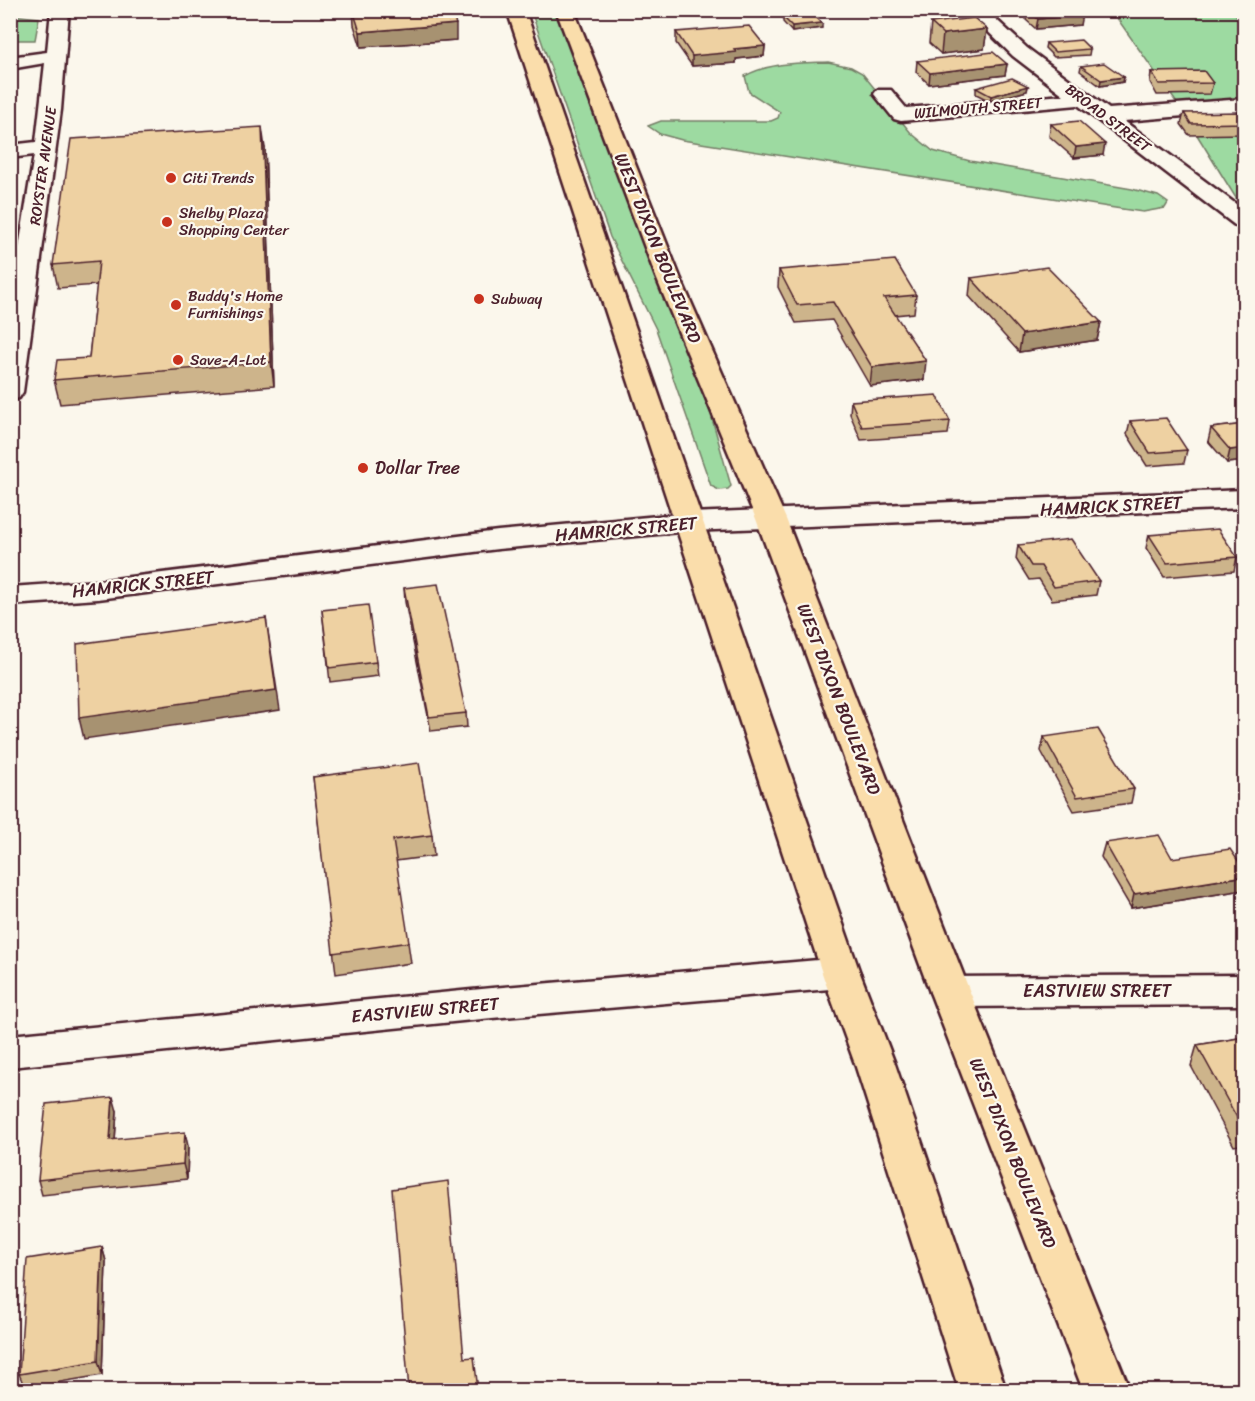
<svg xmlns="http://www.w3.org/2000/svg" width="1255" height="1401" viewBox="0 0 1255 1401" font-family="Sriracha,sans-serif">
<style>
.green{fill:#9ddaa1;stroke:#747c66;stroke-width:1.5}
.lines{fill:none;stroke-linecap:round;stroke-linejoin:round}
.minor-casing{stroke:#4a1f2b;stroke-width:5}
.highway-casing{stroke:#4a1f2b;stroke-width:5}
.minor{fill:#fbf7ec;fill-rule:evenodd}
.highway{fill:#faddab;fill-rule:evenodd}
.wall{fill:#cdb48b;stroke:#4a1f2b;stroke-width:1.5}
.shaded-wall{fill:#a79271;stroke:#4a1f2b;stroke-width:1.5}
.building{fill:#eed1a2;stroke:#4a1f2b;stroke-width:1.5}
.poi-dot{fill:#c8321e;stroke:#fbf7ec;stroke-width:2}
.labels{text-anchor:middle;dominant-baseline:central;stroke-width:4.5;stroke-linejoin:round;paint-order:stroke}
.far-street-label{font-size:15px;fill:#4a1f2b;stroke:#fbf7ec}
.far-poi-label{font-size:15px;fill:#4a1f2b;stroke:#fbf7ec;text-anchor:start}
.street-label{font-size:18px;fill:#4a1f2b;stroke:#fbf7ec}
.poi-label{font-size:18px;fill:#4a1f2b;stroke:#fbf7ec;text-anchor:start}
</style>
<rect width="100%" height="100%" fill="#fbf7ec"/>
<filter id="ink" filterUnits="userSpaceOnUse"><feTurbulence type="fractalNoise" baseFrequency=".0167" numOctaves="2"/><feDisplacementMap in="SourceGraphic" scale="12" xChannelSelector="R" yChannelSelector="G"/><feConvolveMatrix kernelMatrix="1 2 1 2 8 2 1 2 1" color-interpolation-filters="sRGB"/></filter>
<g filter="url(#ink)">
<g class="green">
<polygon points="531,11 557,11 711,415 731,486 728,489 719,490 711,486 656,329 610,237"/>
<polygon points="1112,11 1232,11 1244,22 1244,211 1181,109"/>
<polygon points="11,15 39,18 35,40 11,40"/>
<path d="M828,62L851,67L862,73L911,133L933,151L970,161L1132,189L1158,196L1168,203L1165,208L1143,212L1115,208L682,140L660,134L648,126L661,121H771L778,118L780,112L749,92L745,76C771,62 800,63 828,62Z"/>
</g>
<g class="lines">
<g class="minor-casing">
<g id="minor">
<polygon points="51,10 69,10 61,110 23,392 19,398 10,400 10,304 34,155 10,158 10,145 36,142 45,63 10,69 10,57 47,52"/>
<polygon points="966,10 986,10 1027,48 1109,109 1244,99 1244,111 1124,121 1244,210 1244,228 1236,226 1078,105 901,121 894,119 874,94 877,90 891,90 906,108 1064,95 1013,56"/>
<polygon points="1244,490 1244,508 690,531 498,549 98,599 10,605 10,587 98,581 498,531 690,513"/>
<polygon points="841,958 855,963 860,973 855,983 841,988 492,1018 10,1067 10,1035 492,988"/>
<polygon points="1244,975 1244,1005 950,1007 936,1003 930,992 936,981 950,977"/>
</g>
</g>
<g class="highway-casing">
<g id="highway">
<polygon points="507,10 525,10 860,973 895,1064 1006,1390 959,1390 855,1064 822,973"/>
<polygon points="556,10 574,10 680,277 786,519 970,992 1130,1390 1083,1390 930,992 756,519 656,277"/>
</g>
</g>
<use href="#minor" class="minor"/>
<use href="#highway" class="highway"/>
</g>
<g class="wall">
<polygon points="353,10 456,40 361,47 354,25"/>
<polygon points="1007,10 1076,10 1080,25 1036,29 1026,20 1027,13 1007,12"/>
<polygon points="783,17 822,28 792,32 783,22"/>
<polygon points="931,23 987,29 984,49 941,54 929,43"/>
<polygon points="676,32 765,46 764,56 736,59 736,63 692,66 676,43"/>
<polygon points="1046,43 1090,49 1089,55 1054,57 1045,48"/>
<polygon points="917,61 1007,64 1005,75 929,84 916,72"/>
<polygon points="1081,66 1124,77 1123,82 1100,86 1080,71"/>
<polygon points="1151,72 1213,83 1210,94 1157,95 1150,82"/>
<polygon points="1028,86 1027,91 990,101 976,94 976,88"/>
<polygon points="1184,113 1245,120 1244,134 1189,135 1181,124"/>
<polygon points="1051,124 1103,155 1074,158 1049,136"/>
<polygon points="265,148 274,386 60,404 54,380 89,358 97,285 58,288 53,265"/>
<polygon points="779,270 916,295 914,313 895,315 924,380 870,386 832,320 796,323 778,287"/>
<polygon points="971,278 1101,322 1097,340 1019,352 969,296"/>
<polygon points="851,401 950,421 948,434 861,440 850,414"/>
<polygon points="1130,421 1187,450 1184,463 1147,466 1127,434"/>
<polygon points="1245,424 1245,461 1227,463 1208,441 1211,428"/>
<polygon points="1149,535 1237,557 1234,571 1164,577 1146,548"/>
<polygon points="1018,545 1099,581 1096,595 1052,600 1039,579 1029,580 1016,559"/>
<polygon points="404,588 466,713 467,727 431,731 405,602"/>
<polygon points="322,610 376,662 378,676 330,682"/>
<polygon points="1044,737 1134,789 1131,803 1074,811 1041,751"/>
<polygon points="313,777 432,835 434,856 396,861 411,963 336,974"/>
<polygon points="1105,843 1172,858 1245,871 1245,885 1243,890 1131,908 1101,857"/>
<polygon points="1245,1037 1245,1144 1234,1146 1191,1066 1197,1045"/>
<polygon points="117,1111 115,1140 188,1146 187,1179 42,1195 38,1180"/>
<polygon points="102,1247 106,1261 102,1375 25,1388 19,1374"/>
</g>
<g class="shaded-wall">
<polygon points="896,10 921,10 895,13"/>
<polygon points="1082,15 1080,25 1036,29 1038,19"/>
<polygon points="822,23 822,28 792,32 792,26"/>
<polygon points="456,24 456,40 361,47 360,32"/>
<polygon points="987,29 984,49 941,54 943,34"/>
<polygon points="765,46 764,56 736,59 736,63 692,66 692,56 734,49"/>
<polygon points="1007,64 1005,75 929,84 930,73"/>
<polygon points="1124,77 1123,82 1100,86 1101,80"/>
<polygon points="1028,86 1027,91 990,101 991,96"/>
<polygon points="262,127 265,148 274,386 271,362"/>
<polygon points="1105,144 1103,155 1074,158 1076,147"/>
<polygon points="1101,322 1097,340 1019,352 1022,334"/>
<polygon points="926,361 924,380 870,386 872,367"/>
<polygon points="1245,448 1245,461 1227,463 1230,450"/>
<polygon points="266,618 280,710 84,739 79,718"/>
<polygon points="1245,876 1245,885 1243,890 1131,908 1134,894"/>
<polygon points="113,1097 117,1111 114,1154 110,1140"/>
<polygon points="185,1132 188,1146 187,1179 183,1164"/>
<polygon points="102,1247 106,1261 102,1375 98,1361"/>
</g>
<g class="building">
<polygon points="353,10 450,10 456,24 360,32"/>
<polygon points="1028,10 1076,10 1082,15 1038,19"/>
<polygon points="813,14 822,23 792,26 783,17"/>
<polygon points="974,18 987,29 943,34 931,23"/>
<polygon points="749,26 765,46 734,49 736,52 692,56 676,32"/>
<polygon points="1081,40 1090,49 1055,52 1046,43"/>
<polygon points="993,52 1007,64 930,73 917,61"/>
<polygon points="1104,63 1124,77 1101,80 1081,66"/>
<polygon points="1204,71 1213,83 1159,84 1151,72"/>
<polygon points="1012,78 1028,86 991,96 976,88"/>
<polygon points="1239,112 1245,120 1245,123 1191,124 1184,113"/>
<polygon points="1079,121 1105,144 1076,147 1051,124"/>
<polygon points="262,127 271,362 54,380 57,360 89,358 99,261 53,265 71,139"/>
<polygon points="895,260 916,295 884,298 926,361 872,367 833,302 797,305 779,270"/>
<polygon points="1047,267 1101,322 1022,334 971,278"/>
<polygon points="937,395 950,421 862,427 851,401"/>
<polygon points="1166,418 1187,450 1150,453 1130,421"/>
<polygon points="1245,424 1245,448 1230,450 1211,428"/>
<polygon points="1218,529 1237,557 1167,563 1149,535"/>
<polygon points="1071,539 1099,581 1054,587 1041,566 1031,566 1018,545"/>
<polygon points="438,584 466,713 429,717 404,588"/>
<polygon points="368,605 376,662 329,668 322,610"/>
<polygon points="266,618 276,690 79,718 77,644"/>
<polygon points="1098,729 1134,789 1077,797 1044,737"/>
<polygon points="419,763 432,835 393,840 409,942 333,953 313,777"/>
<polygon points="1159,835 1172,858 1230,849 1245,871 1245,876 1134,894 1105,843"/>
<polygon points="1245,1037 1245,1124 1241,1125 1197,1045"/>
<polygon points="113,1097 110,1140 185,1132 183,1164 38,1180 46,1104"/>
<polygon points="448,1181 464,1358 474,1357 478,1390 409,1390 392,1189"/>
<polygon points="102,1247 98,1361 19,1374 27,1259"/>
</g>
</g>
<g class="poi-dot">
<circle cx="171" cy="178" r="6"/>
<circle cx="167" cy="222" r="6"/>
<circle cx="479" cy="299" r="6"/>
<circle cx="176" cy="305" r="6"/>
<circle cx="178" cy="360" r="6"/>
<circle cx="363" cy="468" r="6"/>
</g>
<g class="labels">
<g class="far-street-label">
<text transform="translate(978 108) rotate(-5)">WILMOUTH STREET</text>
<text transform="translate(1108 118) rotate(37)">BROAD STREET</text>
<text transform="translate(43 166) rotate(-82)">ROYSTER AVENUE</text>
</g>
<g class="far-poi-label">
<text x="183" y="178">Citi Trends</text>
<text x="179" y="213">Shelby Plaza<tspan x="179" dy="17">Shopping Center</tspan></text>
<text x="188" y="296">Buddy's Home<tspan x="188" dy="17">Furnishings</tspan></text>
<text x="491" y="299">Subway</text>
<text x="190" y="360">Save-A-Lot</text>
</g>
<g class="street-label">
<text transform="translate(658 248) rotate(68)">WEST DIXON BOULEVARD</text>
<text transform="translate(1111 506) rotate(-3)">HAMRICK STREET</text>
<text transform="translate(626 529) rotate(-5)">HAMRICK STREET</text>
<text transform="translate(143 584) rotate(-6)">HAMRICK STREET</text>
<text transform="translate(839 699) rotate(69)">WEST DIXON BOULEVARD</text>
<text x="1097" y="991">EASTVIEW STREET</text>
<text transform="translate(425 1010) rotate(-5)">EASTVIEW STREET</text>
<text transform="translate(1013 1153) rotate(68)">WEST DIXON BOULEVARD</text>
</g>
<g class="poi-label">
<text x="375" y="468">Dollar Tree</text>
</g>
</g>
<rect width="1255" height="1401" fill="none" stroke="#fbf7ec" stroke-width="36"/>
<rect x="18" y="18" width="1219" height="1365" fill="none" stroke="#4a1f2b" stroke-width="2" filter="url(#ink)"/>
</svg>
